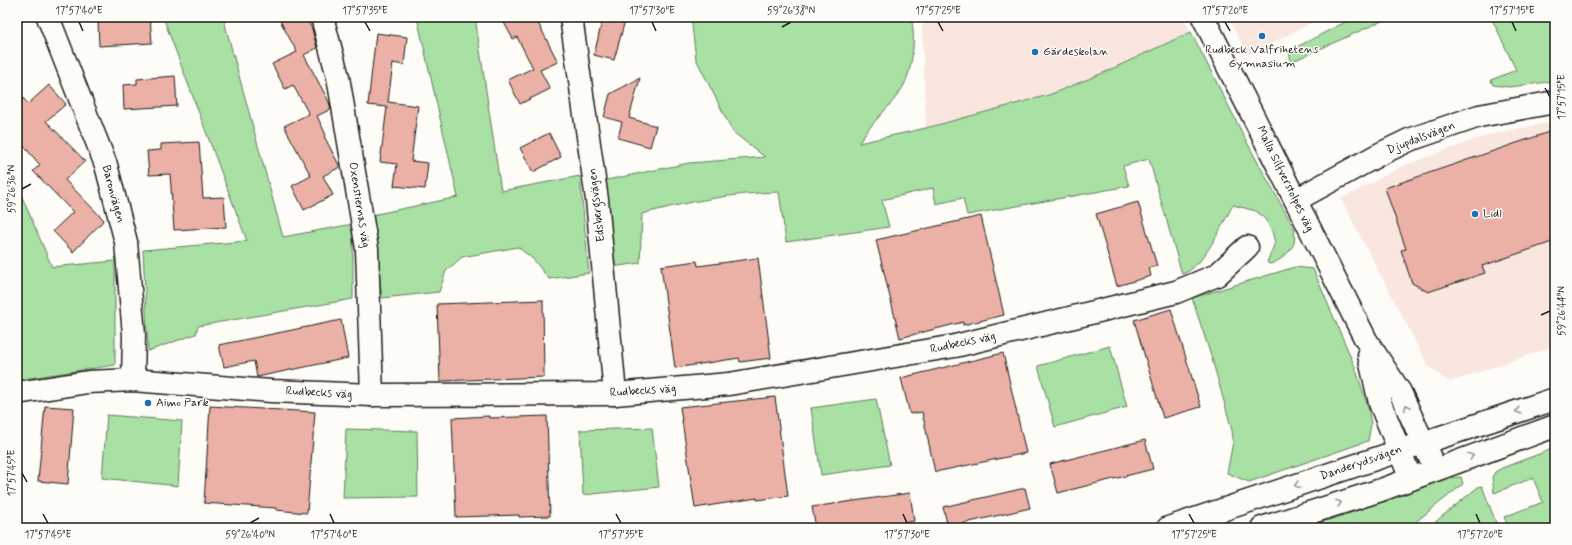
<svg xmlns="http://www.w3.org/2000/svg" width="1572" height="545" viewBox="0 0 1572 545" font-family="Mynerve,sans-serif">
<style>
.built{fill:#f8e6df}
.green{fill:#a9e0a4;stroke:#627e60}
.building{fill:#ebb1a6;stroke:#1c1c1c}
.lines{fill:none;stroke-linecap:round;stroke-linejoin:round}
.minor-casing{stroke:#1c1c1c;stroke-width:25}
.secondary-casing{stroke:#1c1c1c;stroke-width:25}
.minor{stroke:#fdfcf7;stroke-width:22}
.secondary{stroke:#fdfcf7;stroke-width:22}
.oneway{stroke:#989794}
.ticks{fill:none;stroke:#1c1c1c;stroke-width:1.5}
.poi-dot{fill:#1f6fb2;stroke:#fdfcf7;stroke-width:1.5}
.labels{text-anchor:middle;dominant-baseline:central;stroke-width:3;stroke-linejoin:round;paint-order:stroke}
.poi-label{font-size:12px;fill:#1c1c1c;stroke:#fdfcf7;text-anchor:start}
.street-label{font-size:12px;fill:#1c1c1c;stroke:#fdfcf7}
.neatline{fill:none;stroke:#1c1c1c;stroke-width:1.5}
.ticks-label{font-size:10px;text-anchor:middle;fill:#1c1c1c}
</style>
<rect width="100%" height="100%" fill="#fdfcf7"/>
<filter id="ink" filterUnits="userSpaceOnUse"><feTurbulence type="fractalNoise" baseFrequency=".025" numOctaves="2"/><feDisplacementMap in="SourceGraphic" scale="8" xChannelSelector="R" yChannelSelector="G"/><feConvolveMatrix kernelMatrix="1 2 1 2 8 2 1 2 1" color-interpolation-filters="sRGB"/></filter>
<g filter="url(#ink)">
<g class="built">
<polygon points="921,17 1183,17 1191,32 1103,73 1049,95 926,128 922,23"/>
<polygon points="1228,17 1323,17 1248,55"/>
<polygon points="1555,121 1555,346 1450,382 1429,367 1341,199 1403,166 1488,135"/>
</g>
<g class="green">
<polygon points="163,17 223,17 283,237 353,224 353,299 198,326 196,334 148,351 143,250 247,241"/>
<polygon points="417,17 475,17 501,191 580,176 589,273 549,279 533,259 518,247 462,257 446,271 439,292 382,298 372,215 458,197"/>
<path d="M691,17H911C916,36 913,69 903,87C891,107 870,123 859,143L926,128L1049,95L1103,73L1191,32L1251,150L1295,230C1294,234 1295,239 1294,243C1291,252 1278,263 1269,264L1267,262L1275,243L1272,231L1265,219L1256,211L1233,205C1222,224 1204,268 1182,274L1149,159L1123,166L1129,186L967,215L963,198L936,204L933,188L882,200L889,227L786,242L779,192C732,193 687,202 642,214L640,263L612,267L602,181L689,163L765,157L733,132L696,59Z"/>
<polygon points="1355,17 1391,17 1291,62 1289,51"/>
<polygon points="1491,17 1555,17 1555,81 1510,87 1493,85 1491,80 1516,70"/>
<polygon points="17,185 52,267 115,261 115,365 17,380"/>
<polygon points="1295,267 1313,269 1355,367 1368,407 1371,424 1368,441 1249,482 1227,473 1233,442 1232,430 1212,359 1192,298"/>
<polygon points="1110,346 1127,407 1055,427 1038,366"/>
<polygon points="876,399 890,465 821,475 811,408"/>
<polygon points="107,415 182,421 178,486 102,478"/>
<polygon points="652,428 659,487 583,495 580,430"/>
<polygon points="346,429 417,431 418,497 343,498"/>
<polygon points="1555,448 1555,528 1509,528 1504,517 1543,502 1533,478 1494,493 1492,477 1495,472 1502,468"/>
<polygon points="1461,477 1463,484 1408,528 1301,528 1348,514 1445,478"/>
<polygon points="1482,486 1498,528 1428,528 1478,487"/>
</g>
<g class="building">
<polygon points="112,17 150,17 152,43 99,46 98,22 112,21"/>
<polygon points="278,17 306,17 312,29 317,48 304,55 329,102 331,109 317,116 326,135 324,136 340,167 323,176 333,195 304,210 292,186 311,176 284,126 309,114 293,85 285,89 272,64 297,52"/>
<polygon points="501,17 535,17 558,62 540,70 550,89 520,104 508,80 533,68 517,37 513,39"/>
<polygon points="603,17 626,17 614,60 594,55"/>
<polygon points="376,33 407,37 404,65 393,63 388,102 418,106 411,161 428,163 425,189 394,186 397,164 380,162 387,107 368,105"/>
<polygon points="175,76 177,106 124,109 123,85 137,84 137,79"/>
<polygon points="640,78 629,118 656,126 650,147 618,138 622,122 604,117 610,94"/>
<polygon points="49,85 66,104 46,121 85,161 65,180 104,220 73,252 53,231 73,212 33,171 40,165 17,138 17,91 28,104"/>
<polygon points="1555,130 1555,241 1482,266 1485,273 1428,292 1412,283 1401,250 1406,249 1385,188"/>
<polygon points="549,133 561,157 533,172 520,148"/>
<polygon points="199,142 203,198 224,197 226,227 174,230 170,174 149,175 147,151 161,150 161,144"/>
<polygon points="1138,202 1157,266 1149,268 1151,276 1117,286 1096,214"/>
<polygon points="981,216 1004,315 963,325 963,322 900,338 876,240"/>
<polygon points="758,258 771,358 740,362 739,358 675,368 661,266 697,261 698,266"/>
<polygon points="543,300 544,377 440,381 437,304"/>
<polygon points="1171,309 1201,407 1163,418 1134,320"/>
<polygon points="341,320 348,358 257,377 254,361 224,367 219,345"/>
<polygon points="1003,353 1026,453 935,472 922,412 910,414 901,378"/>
<polygon points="775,397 788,496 757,500 757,498 695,508 680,407"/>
<polygon points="45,406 74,408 68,484 38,481"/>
<polygon points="210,406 315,412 307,513 276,510 276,508 204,503"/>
<polygon points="489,416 489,418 547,416 550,516 519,517 519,515 456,517 452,418"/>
<polygon points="1145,440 1153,469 1058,493 1050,464"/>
<polygon points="1025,488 1030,508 948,527 943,507"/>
<polygon points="910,493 914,521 872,528 816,528 812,507"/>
</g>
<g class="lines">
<g class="minor-casing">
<g id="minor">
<polyline points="48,17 106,165 126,242 134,335 133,380"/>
<polyline points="322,17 338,77 367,249 372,395"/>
<polyline points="571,17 597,200 615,394"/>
<polyline points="1203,17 1366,340 1400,392 1435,469"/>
<polyline points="1296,200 1378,155 1409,140 1479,116 1555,102"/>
<polyline points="1369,355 1380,403 1411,479"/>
<polyline points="17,393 88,382 133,380 271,391 372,395 615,394 729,384 955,346 1176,292 1217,275 1247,247"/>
</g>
</g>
<g class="secondary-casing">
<g id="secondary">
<polyline points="1168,528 1555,399"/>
<polyline points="1262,528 1381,490 1555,426"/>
</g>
</g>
<use href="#minor" class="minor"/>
<use href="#secondary" class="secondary"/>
</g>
<defs><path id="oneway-chevron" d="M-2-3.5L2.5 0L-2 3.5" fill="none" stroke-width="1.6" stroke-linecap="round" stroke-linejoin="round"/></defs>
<g class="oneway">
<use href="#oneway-chevron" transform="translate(1407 407) rotate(-115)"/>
<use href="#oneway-chevron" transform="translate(1518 411) rotate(162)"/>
<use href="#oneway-chevron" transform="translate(1471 456) rotate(-20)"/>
<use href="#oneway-chevron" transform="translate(1297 485) rotate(162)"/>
<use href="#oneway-chevron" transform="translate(1339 503) rotate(-18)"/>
</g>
</g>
<path class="ticks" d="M79,22L83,31M365,22L370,31M652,22L656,31M938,22L943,31M1225,22L1230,31M1512,22L1516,31M782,27L791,22M1545,88L1550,97M22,189L31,184M1541,315L1550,311M22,473L27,482M43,514L48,523M330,514L334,523M616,514L621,523M903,514L907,523M1189,514L1194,523M1476,514L1480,523M250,523L259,518"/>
<g class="poi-dot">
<circle cx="1262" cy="36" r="4"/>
<circle cx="1035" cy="52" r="4"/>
<circle cx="1475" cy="214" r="4"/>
<circle cx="148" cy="403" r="4"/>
</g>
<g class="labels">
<g class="poi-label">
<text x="1262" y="50" text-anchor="middle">Rudbeck Valfrihetens<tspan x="1262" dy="14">Gymnasium</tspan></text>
<text x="1043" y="52">Gärdeskolan</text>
<text x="1483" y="214">Lidl</text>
<text x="156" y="403">Aimo Park</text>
</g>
<g class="street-label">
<text transform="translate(1421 138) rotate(-21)">Djupdalsvägen</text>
<text transform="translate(1285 179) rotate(64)">Malla Silfverstolpes väg</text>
<text transform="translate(113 194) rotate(75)">Baronvägen</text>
<text transform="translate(359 205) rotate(81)">Oxenstiernas väg</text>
<text transform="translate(597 205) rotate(-97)">Edsbergsvägen</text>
<text transform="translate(963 343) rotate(-12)">Rudbecks väg</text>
<text transform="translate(643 391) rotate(-4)">Rudbecks väg</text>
<text transform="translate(319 393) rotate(3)">Rudbecks väg</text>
<text transform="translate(1361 463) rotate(-19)">Danderydsvägen</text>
</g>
</g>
<rect width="1572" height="545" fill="none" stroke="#fdfcf7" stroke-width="44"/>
<rect x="22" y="22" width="1528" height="501" class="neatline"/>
<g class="ticks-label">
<text x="79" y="14">17°57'40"E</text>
<text x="365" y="14">17°57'35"E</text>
<text x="652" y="14">17°57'30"E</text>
<text x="791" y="14">59°26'38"N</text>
<text x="938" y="14">17°57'25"E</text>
<text x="1225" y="14">17°57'20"E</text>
<text x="1512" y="14">17°57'15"E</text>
<text transform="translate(1561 97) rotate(-90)" y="4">17°57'15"E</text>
<text transform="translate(11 189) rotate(-90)" y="4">59°26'36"N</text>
<text transform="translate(1561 311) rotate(-90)" y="4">59°26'44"N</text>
<text transform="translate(11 473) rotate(-90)" y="4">17°57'45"E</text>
<text x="48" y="538">17°57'45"E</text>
<text x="250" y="538">59°26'40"N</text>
<text x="334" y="538">17°57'40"E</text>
<text x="621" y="538">17°57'35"E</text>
<text x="907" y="538">17°57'30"E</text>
<text x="1194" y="538">17°57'25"E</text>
<text x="1480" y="538">17°57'20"E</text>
</g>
</svg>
